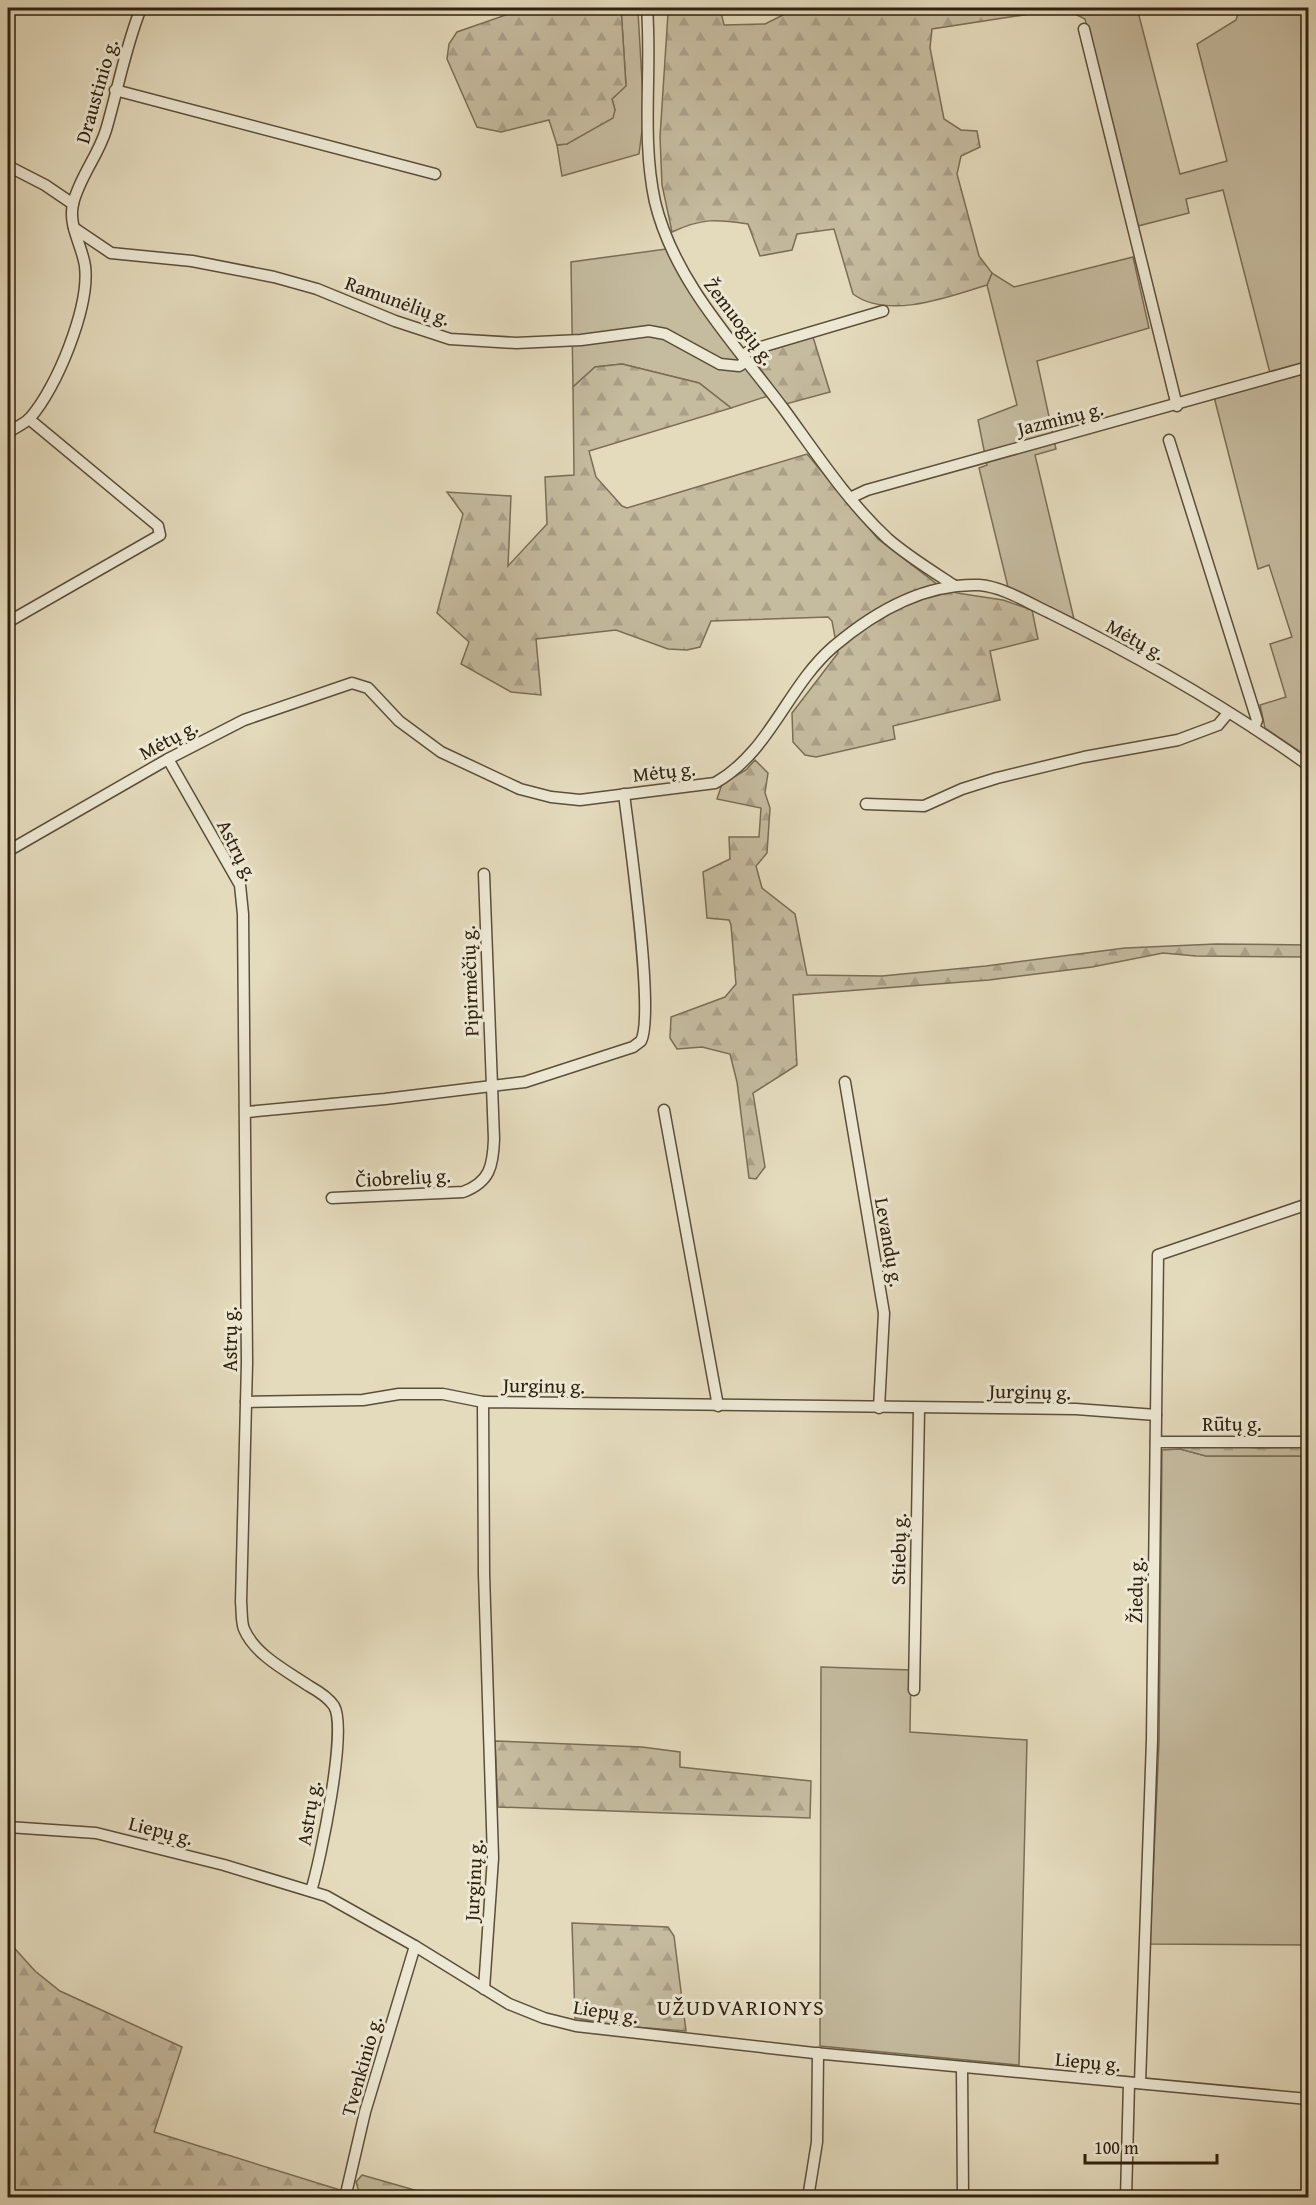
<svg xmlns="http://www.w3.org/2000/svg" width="1316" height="2205" viewBox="0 0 1316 2205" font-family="'Gentium Book Plus',serif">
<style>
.grass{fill:#c5bb9f;stroke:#7a6e56;stroke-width:1.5}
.forest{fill:url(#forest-firs);stroke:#7a6e56;stroke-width:1.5}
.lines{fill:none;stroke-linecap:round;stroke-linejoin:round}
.street-casing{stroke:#5c4f39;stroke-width:13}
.street{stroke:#ede8d4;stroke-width:10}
.labels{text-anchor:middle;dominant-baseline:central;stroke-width:6;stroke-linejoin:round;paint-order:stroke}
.street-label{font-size:20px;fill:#2f200d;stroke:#ede8d4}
.quarter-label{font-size:22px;letter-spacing:1.5px;fill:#2f200d;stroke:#ede8d4}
</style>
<defs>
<pattern id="forest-firs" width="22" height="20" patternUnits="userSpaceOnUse" patternTransform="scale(1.5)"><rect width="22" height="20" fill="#c5bb9f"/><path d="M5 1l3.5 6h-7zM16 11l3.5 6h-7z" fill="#aaa088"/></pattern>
</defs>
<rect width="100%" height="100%" fill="#e4dbbd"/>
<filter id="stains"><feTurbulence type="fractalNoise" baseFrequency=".00333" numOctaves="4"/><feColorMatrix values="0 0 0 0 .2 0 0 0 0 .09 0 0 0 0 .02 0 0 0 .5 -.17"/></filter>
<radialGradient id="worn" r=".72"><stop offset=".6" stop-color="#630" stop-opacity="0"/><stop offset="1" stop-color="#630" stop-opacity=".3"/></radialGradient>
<g class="grass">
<polygon points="621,8 638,8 638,12 644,115 639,154 562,176 557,145 567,144 615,110 612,99 626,85"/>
<polygon points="1069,8 1137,8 1180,174 1227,161 1197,44 1236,20 1240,8 1308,8 1308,757 1265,728 1260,705 1286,697 1270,644 1292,637 1269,565 1258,569 1212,389 1270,373 1223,190 1186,199 1189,213 1138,226 1085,19 1067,10"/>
<polygon points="666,249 695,299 768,396 731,408 699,383 622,364 595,367 573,387 571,262"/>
<polygon points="1133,257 1149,328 1037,361 1056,449 1035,455 1074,619 1008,587 979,468 987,465 978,420 1017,405 987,285 992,273 1014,287"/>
<polygon points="1180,1449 1206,1456 1308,1456 1308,1945 1150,1944 1159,1742 1162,1450"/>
<polygon points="821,1667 911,1670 910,1732 1027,1740 1019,2065 820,2046"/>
</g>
<g class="forest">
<polygon points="526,8 621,8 626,86 612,99 615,110 613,118 567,144 557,145 549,120 501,132 477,127 447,59 449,44 457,32"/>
<path d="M691,8H720L724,25L765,24L785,14L784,8H1069L932,29L930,48L944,119L961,130L977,131L980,147L961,156L957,174L979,256L992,273L987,285C949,297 888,320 853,294L834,229L797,234L792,250L760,256L748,224C716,219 702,218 672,232L662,185L660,137L668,13Z"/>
<polygon points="813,337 830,392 786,404 751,356"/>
<polygon points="622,364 699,383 731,408 589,451 596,477 622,506 627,508 807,454 878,539 937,584 957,593 1003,600 1032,610 1038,639 990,651 1000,700 893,726 895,739 816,757 805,755 793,742 792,713 838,653 832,621 828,617 711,621 700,647 687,650 668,649 616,630 536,639 541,695 511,692 461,664 469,642 437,613 463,514 447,492 511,496 508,566 547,524 545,477 574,475 573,387 595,367"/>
<polygon points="755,760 768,773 765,793 770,808 767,853 756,866 762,888 795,914 807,975 882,976 986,966 1125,948 1216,944 1308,945 1308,957 1196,956 1163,953 1092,967 989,980 793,995 797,1065 753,1093 765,1167 756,1179 749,1178 737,1082 730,1054 702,1047 677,1049 670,1038 671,1017 725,997 736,984 731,925 729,920 707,918 703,872 730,859 729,837 759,837 761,808 717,799 722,784 746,770"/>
<polygon points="1182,1443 1259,1448 1308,1447 1308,1456 1206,1456 1180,1449"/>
<polygon points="495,1741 642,1747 680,1752 680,1767 811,1781 810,1818 498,1807"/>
<polygon points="572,1923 668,1927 674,1936 686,2031 621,2026 575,2018"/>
<polygon points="8,1941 35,1971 60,1991 182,2047 154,2132 340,2190 337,2197 8,2197"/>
<polygon points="362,2175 439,2197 378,2197 359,2192 356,2182"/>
</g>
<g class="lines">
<g class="street-casing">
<g id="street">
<path d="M647,8C652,72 641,138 655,202C674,281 735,344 783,408C816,453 847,501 888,539C909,557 932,571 955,586"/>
<polyline points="8,11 9,8"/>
<polyline points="1084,29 1177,406"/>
<polyline points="115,90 435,174"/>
<polyline points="8,166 45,185 73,204"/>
<polyline points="74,228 111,253 192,261 274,277 317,289 395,321 450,339 516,343 581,340 649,331 665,334 720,364 739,366 747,361"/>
<polyline points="743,355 751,350 883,311"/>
<path d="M8,432C15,428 24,424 30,418C57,388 90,306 85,266C82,245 68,226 73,204C79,178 98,156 106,130C118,89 125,48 141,8"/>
<polyline points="1169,440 1257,720 1254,728"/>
<polyline points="850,498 867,490 1308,367"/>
<polyline points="8,622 160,535 158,526 29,419"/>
<path d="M168,759L240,885L243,914L247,1363L241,1602C242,1610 241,1622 244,1629C255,1655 287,1671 309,1686C318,1691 328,1697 334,1706C348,1729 320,1862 311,1891"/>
<polyline points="866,804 924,806 962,789 997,778 1084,757 1178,740 1218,725 1228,713"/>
<path d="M8,851L168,759L244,720L352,683L368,688L399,721L441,752L520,789L551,797L580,800L715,783C770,752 787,687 833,647C874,612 923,583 979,585C1004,587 1028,603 1050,613C1139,657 1228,708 1308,765"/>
<polyline points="845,1082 884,1313 879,1408"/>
<polyline points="664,1110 718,1406"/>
<path d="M247,1112L385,1099L525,1082L633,1047L641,1041C655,1014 629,835 624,794"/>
<path d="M332,1198L463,1192C490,1182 493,1166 494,1139L484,874"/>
<polyline points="246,1402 363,1400 399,1394 443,1394 483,1402"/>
<polyline points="1156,1442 1308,1442"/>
<polyline points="914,1690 919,1408"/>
<polyline points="8,1827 96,1833 224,1865 326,1896 415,1946 509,2004 544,2018 576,2026 814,2053 1308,2099"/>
<polyline points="484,1989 493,1858 484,1574 483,1402 1076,1409 1156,1415"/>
<polyline points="962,2067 963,2198"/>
<polyline points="1140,2083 1152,1740 1158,1255 1308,1204"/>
<polyline points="345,2198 365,2112 415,1946"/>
<polyline points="808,2198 817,2142 818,2053"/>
<polyline points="1126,2198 1129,2083"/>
</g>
</g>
<use href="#street" class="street"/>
</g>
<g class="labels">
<g class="street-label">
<text transform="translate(96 91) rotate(-74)">Draustinio g.</text>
<text transform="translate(398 300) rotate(20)">Ramunėlių g.</text>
<text transform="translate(740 321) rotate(53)">Žemuogių g.</text>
<text transform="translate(1060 418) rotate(-14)">Jazminų g.</text>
<text transform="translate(1136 639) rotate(29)">Mėtų g.</text>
<text transform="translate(168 739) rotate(-28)">Mėtų g.</text>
<text transform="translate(664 771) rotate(-6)">Mėtų g.</text>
<text transform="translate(238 850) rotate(63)">Astrų g.</text>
<text transform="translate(469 981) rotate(-92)">Pipirmėčių g.</text>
<text transform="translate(403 1177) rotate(-3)">Čiobrelių g.</text>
<text transform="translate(890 1242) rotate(80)">Levandų g.</text>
<text transform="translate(229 1339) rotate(-90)">Astrų g.</text>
<text transform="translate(544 1385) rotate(1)">Jurginų g.</text>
<text transform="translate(1030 1391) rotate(1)">Jurginų g.</text>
<text x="1232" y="1423">Rūtų g.</text>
<text transform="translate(898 1549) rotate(-89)">Stiebų g.</text>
<text transform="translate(1135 1590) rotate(-89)">Žiedų g.</text>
<text transform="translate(308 1813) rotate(-81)">Astrų g.</text>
<text transform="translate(161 1830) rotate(14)">Liepų g.</text>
<text transform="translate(473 1880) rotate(-87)">Jurginų g.</text>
<text transform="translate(606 2011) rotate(9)">Liepų g.</text>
<text transform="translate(1088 2061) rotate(5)">Liepų g.</text>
<text transform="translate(361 2066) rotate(-74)">Tvenkinio g.</text>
</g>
<g class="quarter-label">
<text x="741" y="2007">UŽUDVARIONYS</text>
</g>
</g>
<rect width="1316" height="2205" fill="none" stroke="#e4dbbd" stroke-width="30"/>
<rect x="9" y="9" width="1298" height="2187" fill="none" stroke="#2f200d" stroke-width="3"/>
<rect x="15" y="15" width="1286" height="2175" fill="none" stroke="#2f200d" stroke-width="1.5"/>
<path d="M1085 2154v9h132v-9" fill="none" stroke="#2f200d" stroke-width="3"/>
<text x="1094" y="2154" font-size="18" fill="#2f200d" stroke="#ede8d4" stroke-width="4.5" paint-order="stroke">100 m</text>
<rect width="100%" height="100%" filter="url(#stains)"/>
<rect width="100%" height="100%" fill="url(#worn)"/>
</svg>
